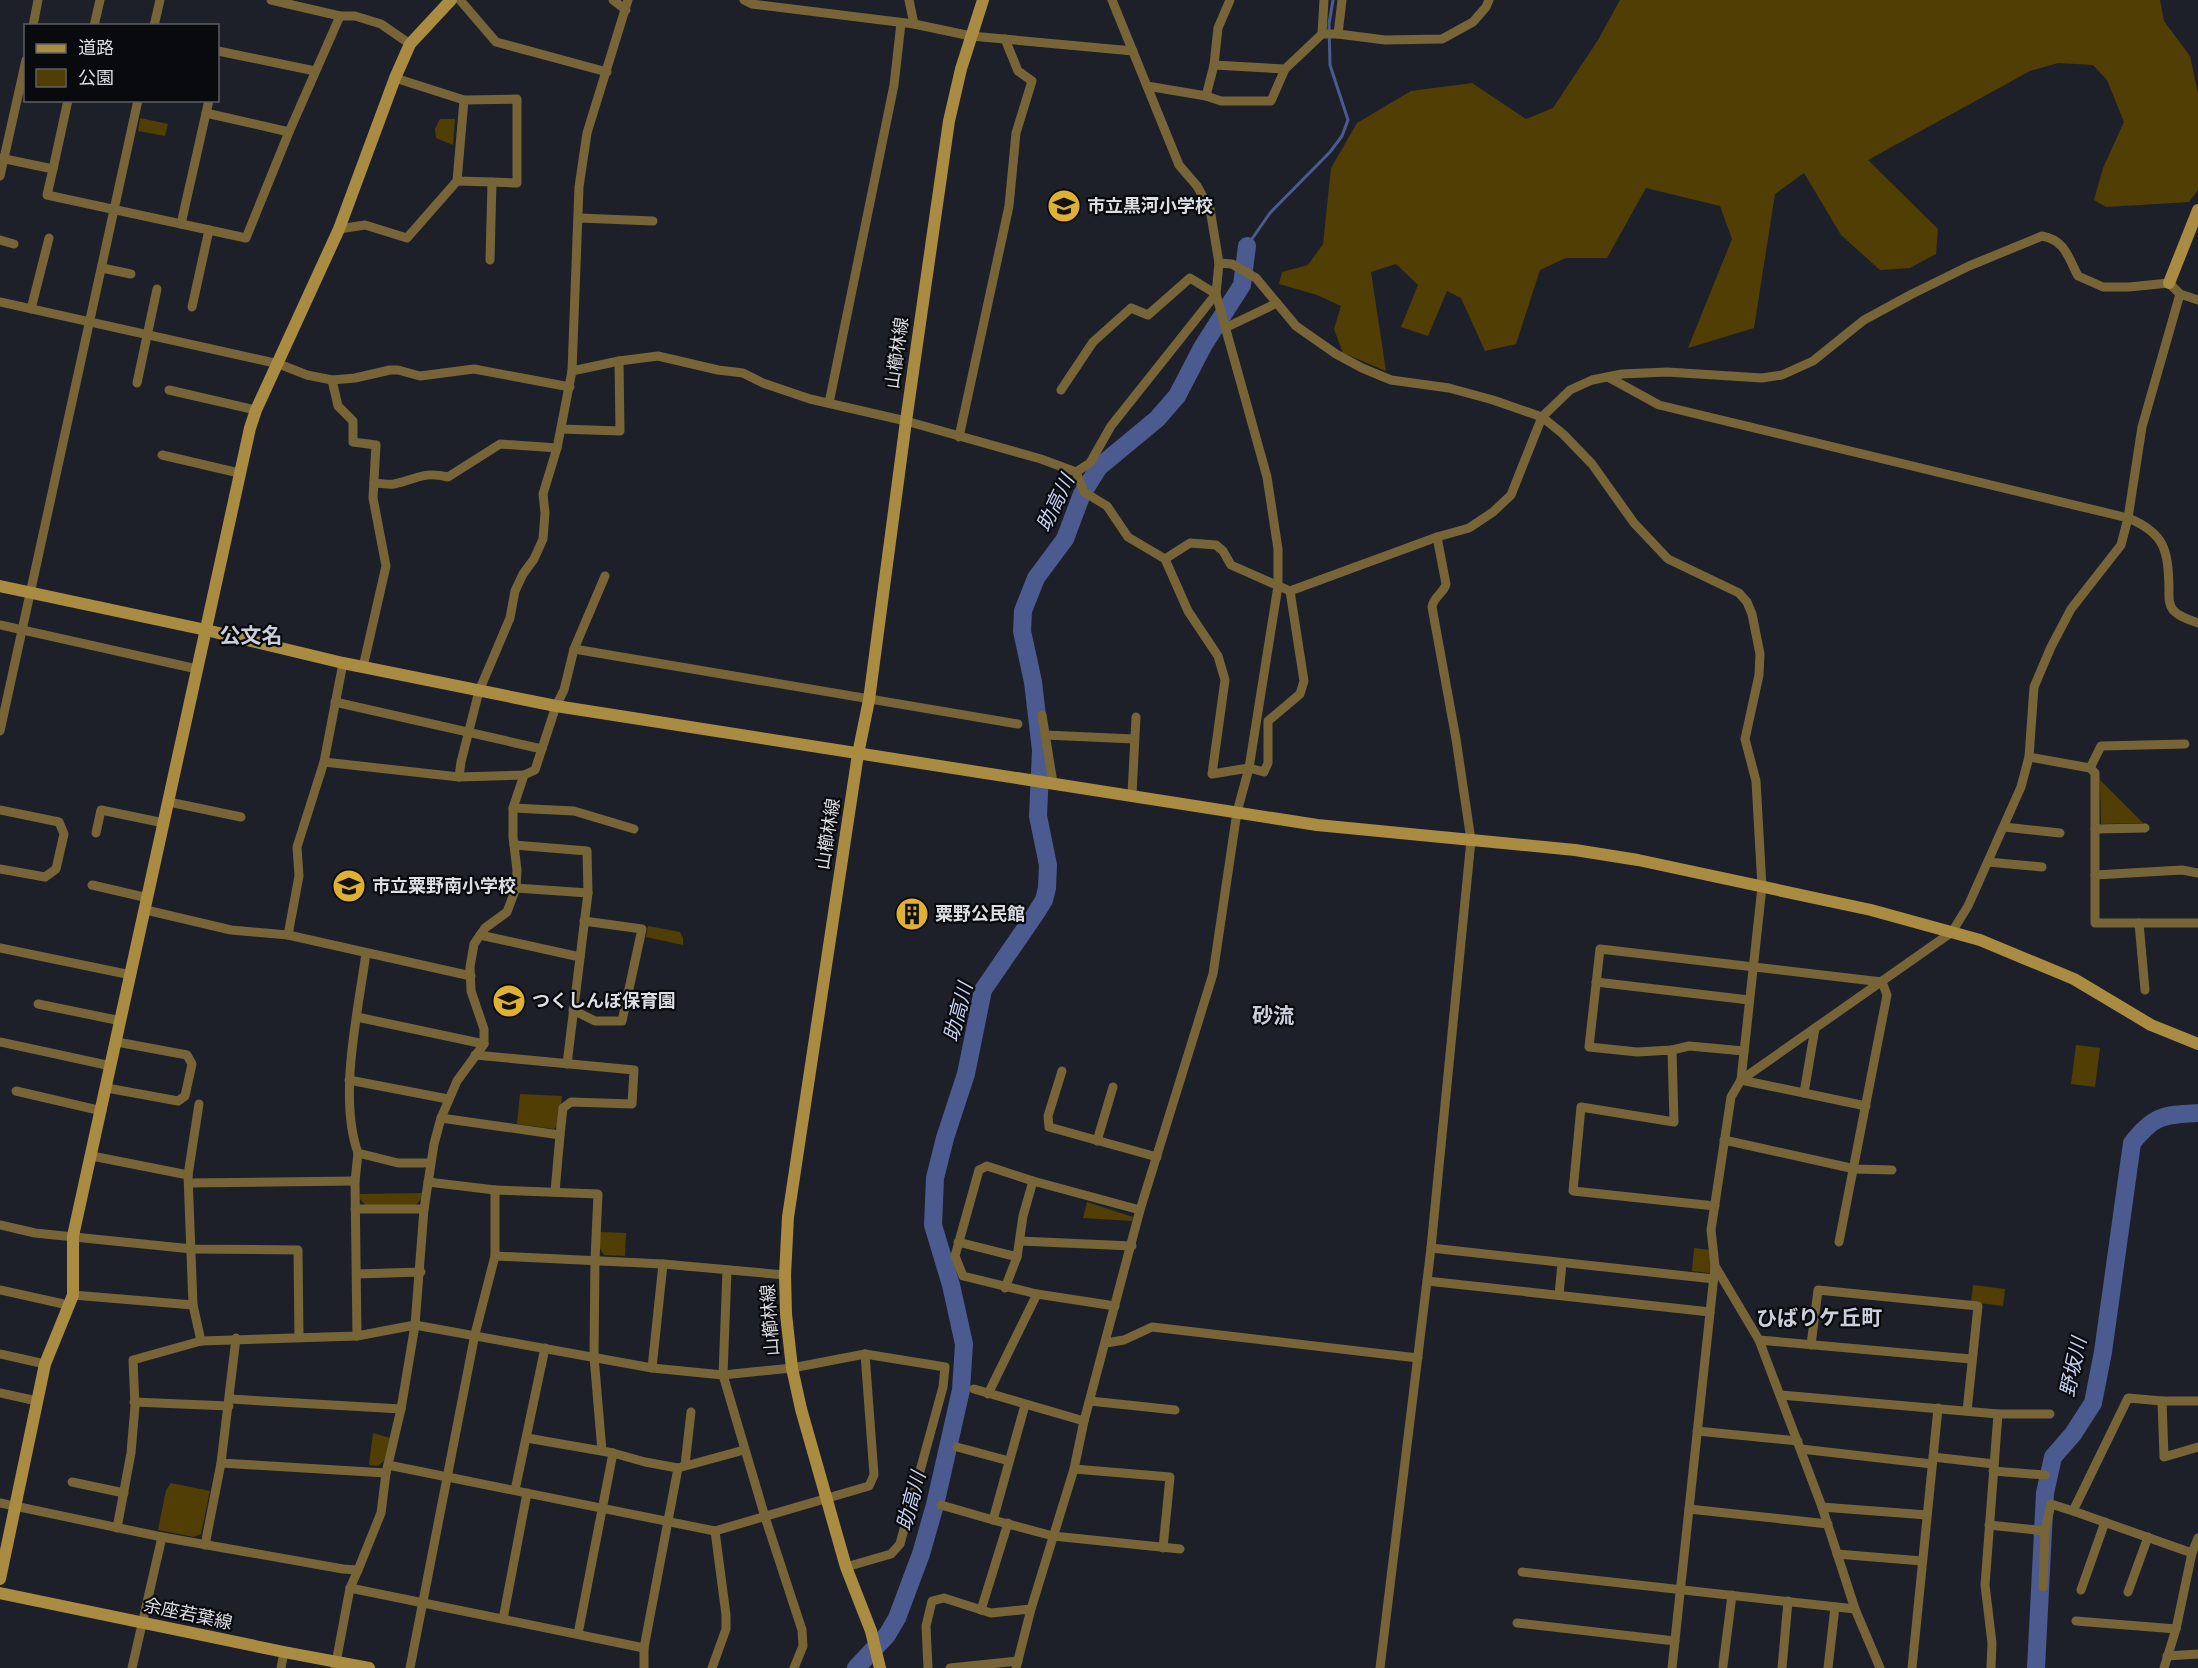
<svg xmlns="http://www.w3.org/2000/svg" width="2198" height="1668" viewBox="0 0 2198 1668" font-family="Helvetica,'Noto Sans JP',sans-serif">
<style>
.green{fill:#513e05}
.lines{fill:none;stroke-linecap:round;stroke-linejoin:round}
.stream{stroke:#4b5a8f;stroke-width:3}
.river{stroke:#4b5a8f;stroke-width:18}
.street{stroke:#776538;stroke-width:9}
.secondary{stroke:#a98c41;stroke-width:12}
.labels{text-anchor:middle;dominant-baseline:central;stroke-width:4.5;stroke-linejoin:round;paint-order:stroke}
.poi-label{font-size:18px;font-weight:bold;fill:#dcdee4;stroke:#090a0e;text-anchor:start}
.street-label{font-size:18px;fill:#dcdee4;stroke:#090a0e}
.water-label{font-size:20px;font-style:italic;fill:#c6d1f2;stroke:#090a0e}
.quarter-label{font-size:21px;font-weight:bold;fill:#cbcfdc;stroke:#090a0e}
</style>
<rect width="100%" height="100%" fill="#1d2029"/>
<g class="green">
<polygon points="1620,0 2160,0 2164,21 2190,56 2198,93 2198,190 2189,202 2106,207 2094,200 2103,168 2124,122 2107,80 2093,65 2058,63 2030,71 1868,160 1938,229 1936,254 1910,268 1880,270 1841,235 1804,173 1775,194 1754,328 1688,348 1732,239 1720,206 1646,188 1607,258 1566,258 1540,270 1516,344 1485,351 1461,298 1447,291 1428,336 1401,327 1418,285 1396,264 1371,272 1386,371 1343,353 1334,329 1341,306 1317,295 1279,284 1282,272 1308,265 1323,244 1331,168 1357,123 1411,91 1472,83 1526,119 1553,108 1598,40"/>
<polygon points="140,118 168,124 165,136 138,131"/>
<polygon points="440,119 455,119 453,145 436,138 435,129"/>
<polygon points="2100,780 2143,823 2101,824"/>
<polygon points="648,926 680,932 683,938 683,945 646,937"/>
<polygon points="2076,1045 2100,1048 2095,1087 2071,1084"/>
<polygon points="520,1094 562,1096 559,1124 554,1129 517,1124"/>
<polygon points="422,1193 421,1199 416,1205 366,1206 360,1199 360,1194"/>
<polygon points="1087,1202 1133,1217 1132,1221 1083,1218"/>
<polygon points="600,1232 626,1233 625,1256 604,1255 599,1247"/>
<polygon points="1694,1248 1709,1250 1712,1264 1709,1273 1692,1271"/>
<polygon points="1973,1285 2005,1289 2003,1306 1971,1302"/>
<polygon points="373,1433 390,1438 384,1461 378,1466 369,1465"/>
<polygon points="171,1483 210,1491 201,1534 194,1537 158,1530 166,1490"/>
</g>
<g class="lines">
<polyline class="stream" points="1247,246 1270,213 1330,152 1342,136 1348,120 1330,65 1329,24 1333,0"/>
<g class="river">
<polyline points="856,1668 887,1635 897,1618 921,1554 935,1505 961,1390 964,1344 951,1285 933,1225 935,1178 945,1138 966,1074 983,990 1036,913 1044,900 1047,888 1048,865 1038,816 1041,750 1033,682 1022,631 1023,611 1036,578 1065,539 1082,494 1099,467 1157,419 1177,396 1203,346 1242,285 1247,246"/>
<path d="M2036,1668L2045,1493L2053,1457L2073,1434L2093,1403L2103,1352L2132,1143C2154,1115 2163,1115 2198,1113"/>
</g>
<g class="street">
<polyline points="271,0 340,16 355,16 381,24 410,44"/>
<polyline points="460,0 496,42 607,72"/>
<polyline points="613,0 626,10"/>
<polyline points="744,0 752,4 914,24 971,36 1133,51"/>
<polyline points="909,0 914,24"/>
<polyline points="33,26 38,0"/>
<polyline points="94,26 100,0"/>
<polyline points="154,26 160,0"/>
<polyline points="1322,34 1324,0"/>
<polyline points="1338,34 1342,0"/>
<polyline points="218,51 315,71"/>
<polyline points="1214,65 1218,28 1230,0"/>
<polyline points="395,78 464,100"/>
<polyline points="1147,86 1206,96 1214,65 1285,69 1322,34 1338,34 1385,40 1442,39 1473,22 1486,7 1489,0"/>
<polyline points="1206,96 1221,101 1271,101 1285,69"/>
<polyline points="206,113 289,132"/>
<polyline points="0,158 53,169 47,195 246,238 289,132 340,16"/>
<polyline points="53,169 68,100"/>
<polyline points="0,176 26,60"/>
<polyline points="457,181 492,182"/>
<polyline points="579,218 653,221"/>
<polyline points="181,224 209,100"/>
<polyline points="339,229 365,225 407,238 457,181 464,100 517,99 517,183 492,182 490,260"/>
<polyline points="0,240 14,244"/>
<polyline points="1219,263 1232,264 1256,278 1296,326 1336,354 1362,368 1391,380 1449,388 1493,400 1542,417 1563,434 1592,464 1634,523 1668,559 1739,593 1747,602 1752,614 1760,654 1759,675 1745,739 1756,781 1762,887 1741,1080"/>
<polyline points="102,268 131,274"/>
<polyline points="0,302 279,364 307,375 332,380 355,378 390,370 398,370 420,376 474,369 570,387"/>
<polyline points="192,307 209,230"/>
<polyline points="31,309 49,238"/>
<polyline points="1225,328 1277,303"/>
<polyline points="572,371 619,361 658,356 718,370 743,373 763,383 810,399 906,421 1041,459 1076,472 1084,492 1107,506 1128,537 1165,559 1188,611 1218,656 1225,680 1212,774 1249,768 1264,772 1268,763 1268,721 1300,694 1304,681 1290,591"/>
<path d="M1608,377L1659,405L2128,518C2165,533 2168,550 2169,588C2169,596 2168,603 2173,610C2179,617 2190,620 2198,623"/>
<polyline points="332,380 338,406 353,421 353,442 376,445 373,498 386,566 363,667"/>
<polyline points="137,383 157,289"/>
<polyline points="169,390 256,410"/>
<polyline points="1061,390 1093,342 1131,308 1148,315 1190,278 1216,294 1111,426 1090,463 1076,472"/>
<polyline points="829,403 894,85 901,23"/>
<polyline points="561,429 620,431 619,361"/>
<polyline points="959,437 1009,206 1016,133 1032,81 1018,71 1005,39"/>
<polyline points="162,455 239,473"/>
<path d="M374,483C380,483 388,485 394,484C417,479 423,471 448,477L500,444L557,448"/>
<path d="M1165,559L1190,543L1216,545L1223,551L1231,565L1290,591L1437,537L1469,528L1493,512L1511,495L1542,417L1570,390L1592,380L1622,374L1667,372L1762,378L1782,375L1813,361L1864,320L1912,294L1969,266L2042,236C2065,240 2068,257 2078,276L2103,287H2129L2169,283L2180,294L2198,300"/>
<polyline points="0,625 197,669"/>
<polyline points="574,649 1018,724"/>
<polyline points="335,702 542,749"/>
<polyline points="1042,715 1053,783"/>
<polyline points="0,731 138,100"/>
<polyline points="1045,735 1134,739"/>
<polyline points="2029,757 2090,768 2095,773 2095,923 2198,923"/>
<polyline points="324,762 459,777 524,775 535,770 556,706 564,690 574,649 605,576"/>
<polyline points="2090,768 2101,746 2185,744"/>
<polyline points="459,777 461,762 479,691 510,618 515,591 523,574 534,559 543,539 545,513 543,494 557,448 572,371 579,187 587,133 628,0"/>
<polyline points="1132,794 1136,717"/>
<polyline points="169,802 241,817"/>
<polyline points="513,808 574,811 634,829"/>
<polyline points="0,810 59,822 64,834 56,869 45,877 0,869"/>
<polyline points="2004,827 2060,833"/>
<polyline points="2095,829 2145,828"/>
<polyline points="96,833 101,810 164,823"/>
<polyline points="514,845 587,851 588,893"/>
<polyline points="1988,862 2042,867"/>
<polyline points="2095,875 2182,870 2198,873"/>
<polyline points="92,885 148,898"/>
<polyline points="516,888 588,893 567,1064"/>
<polyline points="146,910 231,930 288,935 471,976"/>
<polyline points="2139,923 2145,990"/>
<polyline points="288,935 299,876 297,847 324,762 343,663"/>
<polyline points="480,935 580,957"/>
<polyline points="0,948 131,975"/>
<path d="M366,953C358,1012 338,1097 358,1153L398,1163H430"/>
<polyline points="1596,982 1749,1000"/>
<polyline points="38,1004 121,1021"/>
<polyline points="573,1010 595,1021 622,1021 642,929 584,921"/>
<polyline points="357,1017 484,1044"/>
<polyline points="0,1042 111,1066"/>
<polyline points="1672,1050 1689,1046 1744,1051"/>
<polyline points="475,1055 634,1070 632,1104 571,1102 563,1108 560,1135"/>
<polyline points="1062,1071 1048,1116 1049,1127 1157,1157"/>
<polyline points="349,1080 448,1099"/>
<polyline points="1741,1080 1866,1106"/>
<polyline points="107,1088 178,1101 185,1096 192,1064 187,1055 117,1042"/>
<polyline points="16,1091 102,1111"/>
<polyline points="1804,1093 1815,1028"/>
<polyline points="441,1118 560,1135 555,1192"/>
<polyline points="1724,1140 1855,1169 1892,1170"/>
<polyline points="1097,1141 1113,1087"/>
<polyline points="92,1156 188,1175 193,1305 201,1341"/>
<polyline points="188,1175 199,1104"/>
<polyline points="1033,1181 1140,1210"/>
<polyline points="428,1182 495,1190"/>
<polyline points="189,1183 355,1181"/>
<polyline points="1715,1206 1573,1191 1581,1107 1674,1122 1672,1050 1637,1052 1589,1047 1600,949 1882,982"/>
<polyline points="355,1209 424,1209"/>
<polyline points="0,1225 35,1233 192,1249 298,1250 299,1337"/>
<polyline points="1020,1241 1132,1246"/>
<polyline points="958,1242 1017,1257 1023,1216 1033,1181 987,1166 979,1170 955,1256 963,1276 1037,1294 1115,1306"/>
<polyline points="1839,1242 1887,995 1882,982"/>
<polyline points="1431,1248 1714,1279"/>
<polyline points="495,1256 663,1264 785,1275"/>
<polyline points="1715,1266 1759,1340 1822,1507 1855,1609 1880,1668"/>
<polyline points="727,1270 723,1375 765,1517 802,1630 803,1646 794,1668"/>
<polyline points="357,1274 421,1272"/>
<polyline points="1427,1281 1710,1312"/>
<polyline points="1005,1288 1017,1257"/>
<polyline points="0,1290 68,1305"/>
<polyline points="73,1295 193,1305"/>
<polyline points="1559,1295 1562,1263"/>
<polyline points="357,1336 355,1181 358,1153"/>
<polyline points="236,1338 221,1463 386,1473"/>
<polyline points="1759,1340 1971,1359"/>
<polyline points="1106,1343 1124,1340 1152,1327 1418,1358"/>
<polyline points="1811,1345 1818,1290 1978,1306 1967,1411"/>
<polyline points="0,1354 45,1364"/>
<polyline points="652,1368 663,1264"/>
<polyline points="974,1389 1084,1421"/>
<polyline points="0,1393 37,1401"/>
<polyline points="988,1394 1037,1294"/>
<polyline points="1781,1395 1998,1414 2050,1414"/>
<polyline points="230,1399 401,1409"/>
<polyline points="1090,1401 1175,1410"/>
<polyline points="2162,1401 2164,1457 2198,1447"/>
<polyline points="134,1402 229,1406"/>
<polyline points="1697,1431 1798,1441"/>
<polyline points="527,1438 613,1453 645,1462 678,1468 744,1450"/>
<polyline points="957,1447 1009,1461"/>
<polyline points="1801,1449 1932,1464"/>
<polyline points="1933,1457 1994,1464"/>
<polyline points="388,1465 715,1531 869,1486 874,1475 865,1354"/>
<polyline points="685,1465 691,1412"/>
<polyline points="1074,1469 1170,1477 1163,1548"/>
<polyline points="1993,1471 2045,1475"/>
<polyline points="72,1482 124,1493"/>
<polyline points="515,1490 545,1348"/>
<polyline points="0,1503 162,1537 343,1569 358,1570 381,1513 386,1473 401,1409 415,1325 424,1209 434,1144 441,1118 457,1081 484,1044 484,1029 471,991 470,967 474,944 485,928 507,912 516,888 517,870 513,837 513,808 524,775"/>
<polyline points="941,1505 993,1520 1025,1405"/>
<polyline points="1822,1507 1927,1515"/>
<polyline points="1689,1509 1828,1524"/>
<polyline points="993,1520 1053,1536 1180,1549"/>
<polyline points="1989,1525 2045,1531"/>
<polyline points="117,1528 131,1453 135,1406 133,1360 201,1341 357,1336 415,1325 652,1368 723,1375 792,1368 865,1354 945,1367 943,1387 900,1544 891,1554 846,1567"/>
<polyline points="205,1545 221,1463"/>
<polyline points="2192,1553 2073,1511 2128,1398 2162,1401 2198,1401"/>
<polyline points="1837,1554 1922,1561"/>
<polyline points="1522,1572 1855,1609"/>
<polyline points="2043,1587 2045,1531 2051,1504 2073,1511"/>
<polyline points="350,1588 644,1648"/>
<polyline points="2081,1590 2105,1522"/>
<polyline points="2128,1592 2148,1537"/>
<polyline points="981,1610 1008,1523"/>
<polyline points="503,1619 527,1493"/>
<polyline points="2076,1621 2176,1629"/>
<polyline points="1517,1623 1675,1641"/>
<polyline points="578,1634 613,1453"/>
<polyline points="2167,1656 2198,1654"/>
<polyline points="1723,1666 1732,1595"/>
<polyline points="132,1668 162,1537"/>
<polyline points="281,1668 284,1652"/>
<polyline points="335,1668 350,1588 358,1570"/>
<polyline points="410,1668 475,1334 495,1256 495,1190 598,1194 595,1260 594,1357 602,1451"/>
<polyline points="644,1668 644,1648 678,1468"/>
<polyline points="712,1668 726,1629 726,1615 715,1531"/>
<polyline points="928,1668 926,1626 932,1601 944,1598 991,1613 1031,1609"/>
<polyline points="950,1668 1018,1661"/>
<polyline points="1016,1668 1031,1609 1074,1469 1084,1421 1140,1210 1213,974 1237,812 1249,768 1278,586 1278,549 1267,477 1216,294 1219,263 1210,209 1197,186 1179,165 1112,0"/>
<path d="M1380,1668L1431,1248L1471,840L1456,739L1432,607C1433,597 1444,593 1446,584L1437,537"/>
<polyline points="1672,1668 1715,1266 1711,1230 1731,1097 1741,1080 1952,932 1968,906 2021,787 2029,757 2034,687 2051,647 2071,609 2121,545 2128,518 2142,427 2180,294"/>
<polyline points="1782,1668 1788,1601"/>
<polyline points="1828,1668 1835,1607"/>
<polyline points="1912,1668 1938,1408"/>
<polyline points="1991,1668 1992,1643 1985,1585 1998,1414"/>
<polyline points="2164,1668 2176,1629 2192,1553 2198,1538"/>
</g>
<g class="secondary">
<polyline points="2169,283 2198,210"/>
<polyline points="0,586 206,630 343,663 556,706 1317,825 1575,850 1638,860 1871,910 1980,940 2074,979 2151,1025 2198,1044"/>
<polyline points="0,1579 45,1364 73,1295 73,1236 250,428 256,410 339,229 395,78 410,44 451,0"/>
<polyline points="0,1593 284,1652 369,1668"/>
<polyline points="880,1668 871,1631 846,1567 801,1409 792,1368 786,1314 785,1275 788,1217 858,754 869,700 906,421 949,121 961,69 983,0"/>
</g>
</g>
<defs>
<g id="school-disc" transform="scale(1.725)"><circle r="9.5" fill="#deb133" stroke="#090a0e"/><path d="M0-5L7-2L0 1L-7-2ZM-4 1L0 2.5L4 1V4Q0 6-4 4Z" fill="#111"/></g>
<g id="building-disc" transform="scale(1.725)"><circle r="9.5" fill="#deb133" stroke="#090a0e"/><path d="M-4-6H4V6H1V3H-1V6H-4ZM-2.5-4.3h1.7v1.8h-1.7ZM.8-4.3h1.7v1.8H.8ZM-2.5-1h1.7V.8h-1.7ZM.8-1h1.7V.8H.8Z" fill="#111"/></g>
</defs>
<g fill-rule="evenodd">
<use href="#school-disc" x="1064" y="206"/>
<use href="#school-disc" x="349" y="886"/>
<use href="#building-disc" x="912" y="914"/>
<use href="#school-disc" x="509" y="1001"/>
</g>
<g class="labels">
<g class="poi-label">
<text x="1087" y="206">市立黒河小学校</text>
<text x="372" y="886">市立粟野南小学校</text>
<text x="935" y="914">粟野公民館</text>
<text x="532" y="1001">つくしんぼ保育園</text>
</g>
<g class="street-label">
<text transform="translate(897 353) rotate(-82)">山櫛林線</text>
<text transform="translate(828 834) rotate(-81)">山櫛林線</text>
<text transform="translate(770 1320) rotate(-94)">山櫛林線</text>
<text transform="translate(188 1614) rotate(12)">余座若葉線</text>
</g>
<g class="water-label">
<text transform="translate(1055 503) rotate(-64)">助高川</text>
<text transform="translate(958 1012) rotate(-75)">助高川</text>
<text transform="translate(2073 1367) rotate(-78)">野坂川</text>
<text transform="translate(911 1501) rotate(-75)">助高川</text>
</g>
<g class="quarter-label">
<text x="251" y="635">公文名</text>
<text x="1273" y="1015">砂流</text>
<text x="1819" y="1317">ひばりケ丘町</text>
</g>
</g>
<rect x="24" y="24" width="195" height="78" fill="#090a0e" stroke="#5d5f64" stroke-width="1.5"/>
<rect x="36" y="44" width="30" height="9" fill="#a98c41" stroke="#5d5f64" stroke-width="1.5"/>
<text x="78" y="54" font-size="18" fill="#dcdee4">道路</text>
<rect x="36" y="69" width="30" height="18" fill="#513e05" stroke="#5d5f64" stroke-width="1.5"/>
<text x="78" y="84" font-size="18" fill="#dcdee4">公園</text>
</svg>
